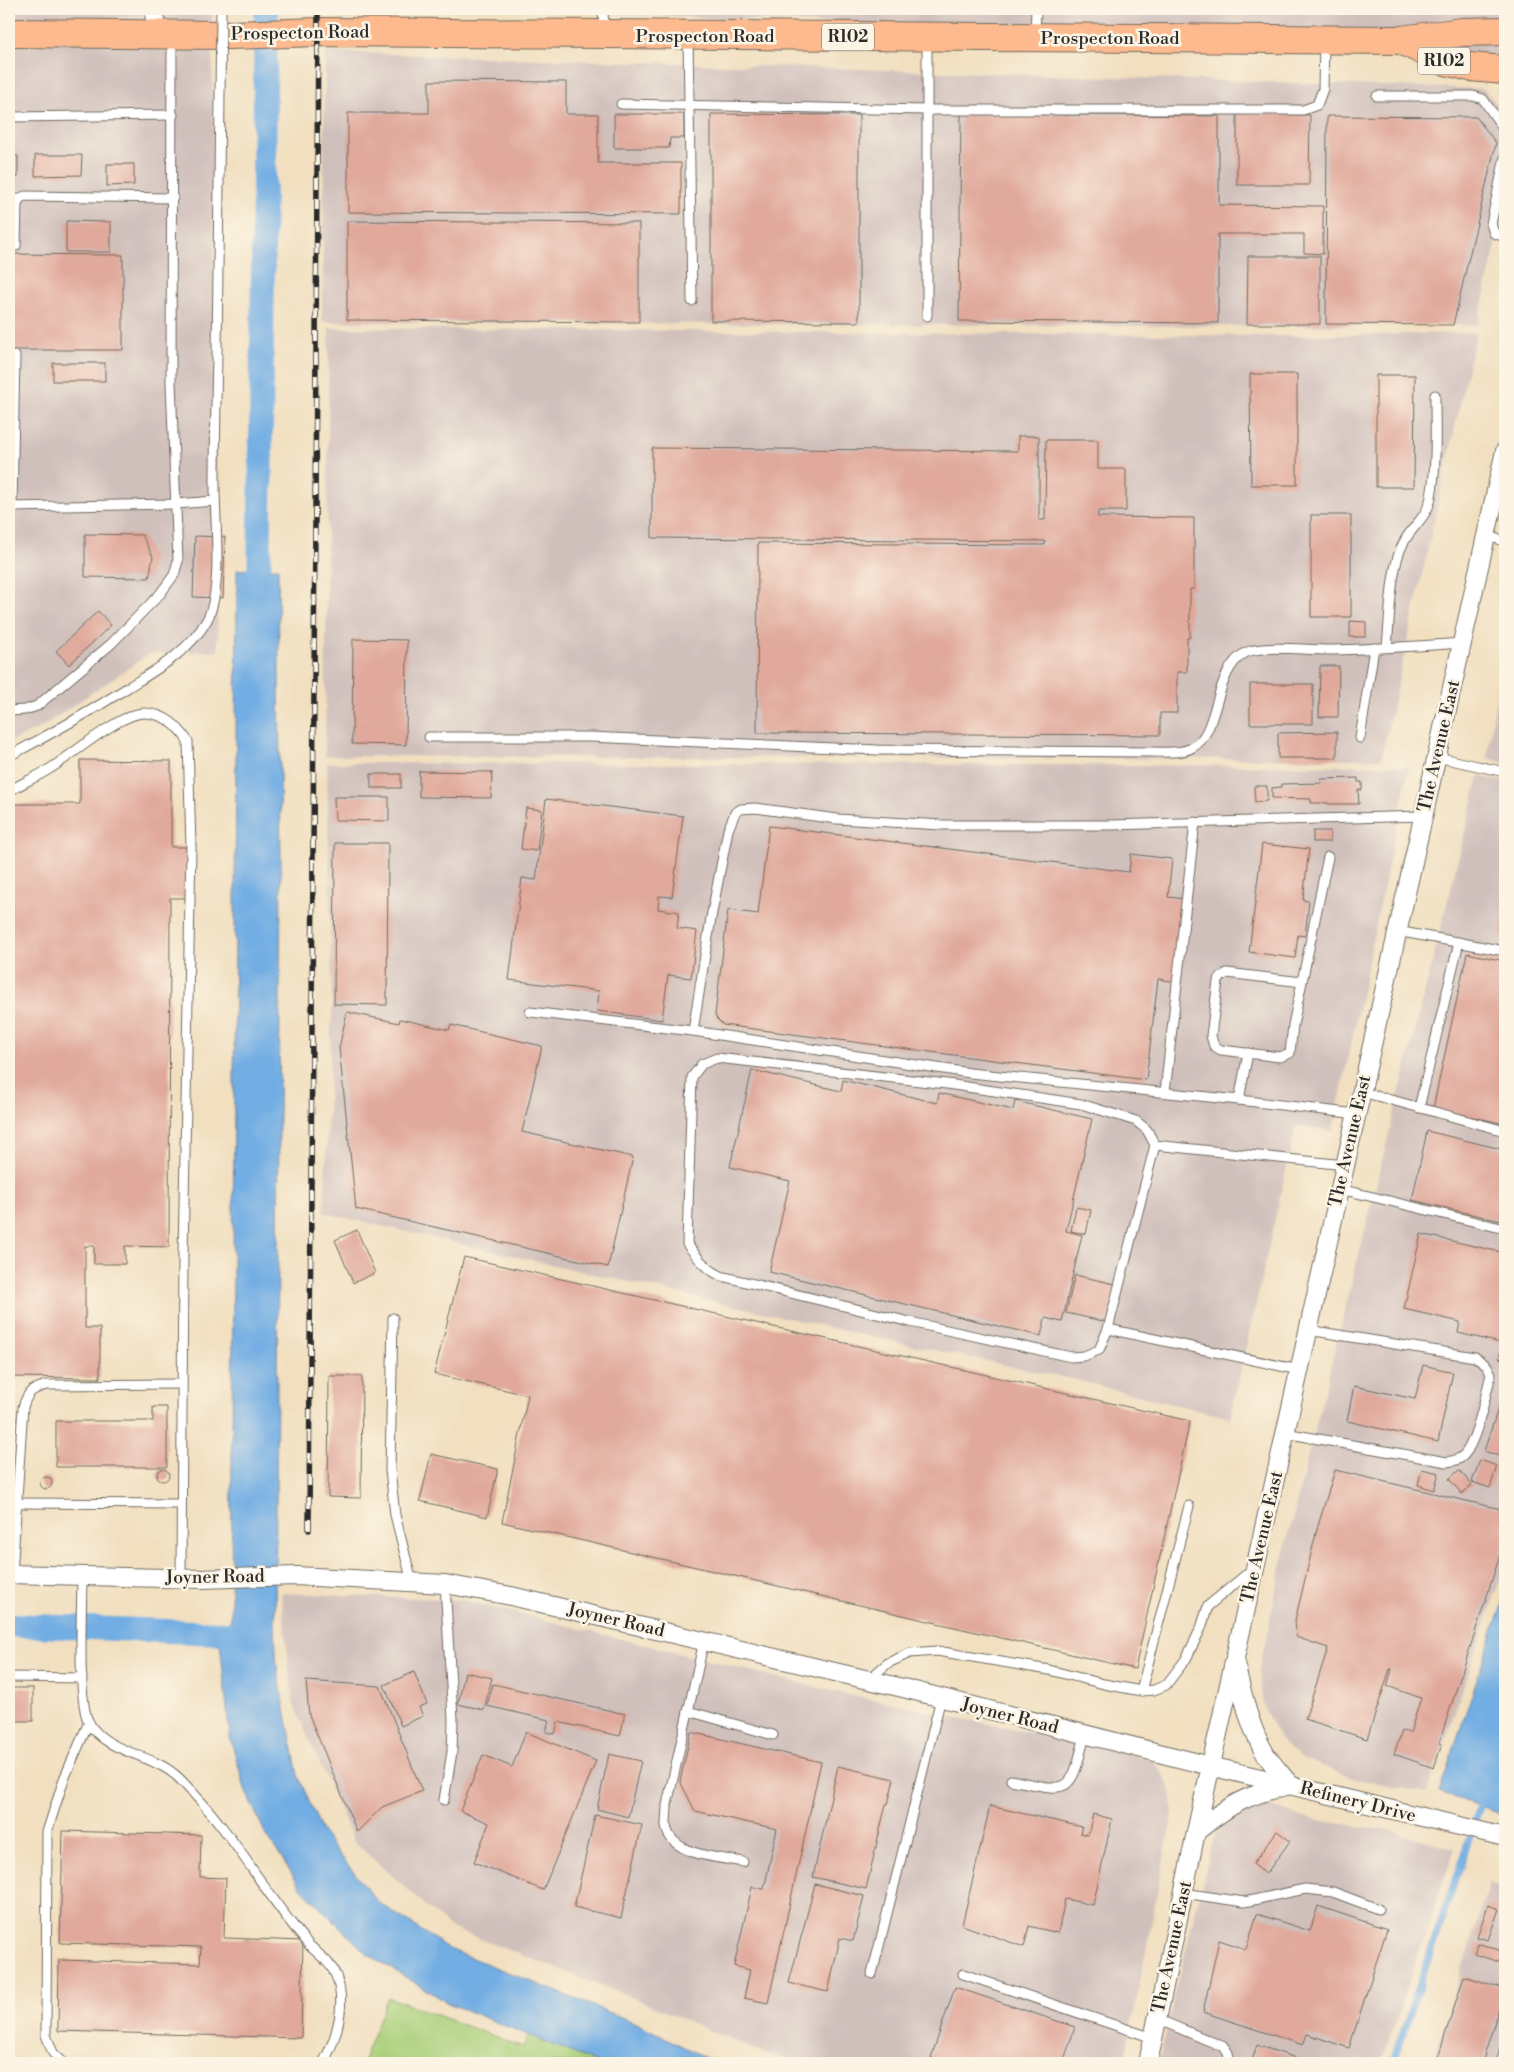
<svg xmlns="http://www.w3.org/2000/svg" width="1514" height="2072" viewBox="0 0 1514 2072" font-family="'Libre Bodoni',serif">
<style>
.industrial{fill:#d0c0bc}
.green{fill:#a9cf79;stroke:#6a7d52}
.water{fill:#72ade3;stroke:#4e6c87}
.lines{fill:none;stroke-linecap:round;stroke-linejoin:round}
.stream{stroke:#72ade3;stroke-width:7}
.canal{stroke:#72ade3;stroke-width:24}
.building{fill:#e0a99b}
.lane-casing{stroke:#706a5f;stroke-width:11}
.street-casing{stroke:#706a5f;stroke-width:20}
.primary-casing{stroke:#706a5f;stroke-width:30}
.lane{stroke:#fff;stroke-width:9}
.street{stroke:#fff;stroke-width:18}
.primary{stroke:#fcba8e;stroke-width:28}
.rail-casing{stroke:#2b2b2b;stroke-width:5.5}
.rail{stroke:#fcf5e5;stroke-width:4;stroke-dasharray:11;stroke-linecap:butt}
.lane-bridge-casing{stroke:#706a5f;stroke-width:11;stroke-linecap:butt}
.lane-bridge{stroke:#fff;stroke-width:9}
.labels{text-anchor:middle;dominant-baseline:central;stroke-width:5;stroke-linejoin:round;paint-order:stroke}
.shield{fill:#fcf5e5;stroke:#6a6863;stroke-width:1}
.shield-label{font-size:16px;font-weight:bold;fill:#2b2b2b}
.street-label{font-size:18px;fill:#2b2b2b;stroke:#fcf5e5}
</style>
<rect width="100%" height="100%" fill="#fcf5e5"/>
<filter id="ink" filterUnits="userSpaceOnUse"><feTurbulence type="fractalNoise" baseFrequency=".02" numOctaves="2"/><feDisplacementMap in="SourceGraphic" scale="10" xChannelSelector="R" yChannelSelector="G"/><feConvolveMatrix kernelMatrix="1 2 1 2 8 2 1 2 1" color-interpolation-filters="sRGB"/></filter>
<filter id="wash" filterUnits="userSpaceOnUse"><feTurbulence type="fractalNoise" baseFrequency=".0096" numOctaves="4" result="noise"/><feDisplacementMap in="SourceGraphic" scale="20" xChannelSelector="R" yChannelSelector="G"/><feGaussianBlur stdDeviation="1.12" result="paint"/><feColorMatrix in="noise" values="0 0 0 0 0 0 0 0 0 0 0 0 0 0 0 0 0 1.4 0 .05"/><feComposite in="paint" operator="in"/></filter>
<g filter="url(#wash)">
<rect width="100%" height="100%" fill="#f1dfbf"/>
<g class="industrial">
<polygon points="9,9 212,9 218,651 149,654 40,728 9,742"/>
<polygon points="538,9 1505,9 1505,59"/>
<polygon points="325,52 1484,89 1505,116 1505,203 1478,325 1248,326 322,322"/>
<polygon points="329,328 1283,336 1476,333 1381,759 325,756"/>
<polygon points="1505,641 1505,763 1487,758"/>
<polygon points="327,763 1409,766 1333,1131 1296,1126 1230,1418 1076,1380 863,1335 324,1213 332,1008"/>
<polygon points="1479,776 1505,782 1505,1565 1427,1793 1352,1778 1302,1758 1279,1739 1263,1705 1259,1670 1286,1544"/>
<polygon points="281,1593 463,1600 845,1694 1136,1755 1154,1762 1161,1771 1171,1790 1173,1812 1124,2063 802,2063 765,2054 621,1993 451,1928 355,1843 293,1703"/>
<polygon points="1272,1806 1303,1818 1390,1831 1455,1848 1381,2063 1158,2063 1213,1840 1227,1815 1241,1807"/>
<polygon points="1489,1883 1505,1888 1505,2063 1433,2063"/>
</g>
<polygon class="green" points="388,1997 523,2047 529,2035 598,2063 362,2063"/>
<g class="water">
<polygon points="278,568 281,870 275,1631 277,1668 298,1775 323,1834 378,1902 449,1949 636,2023 716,2063 598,2063 448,2003 366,1953 302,1889 265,1833 246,1792 230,1737 220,1643 225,1625 229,1624 231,1618 237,570"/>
<polygon points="1505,1595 1505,1814 1439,1793"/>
</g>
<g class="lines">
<polyline class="stream" points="1393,2063 1483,1798"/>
<g class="canal">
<polyline points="259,599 266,9"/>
<polyline points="9,1625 246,1634"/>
</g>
</g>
<g id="blocks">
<g class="building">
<polygon points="429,81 566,82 566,114 598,114 598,163 681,163 681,214 348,212 348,113 429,113"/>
<polygon points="614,114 684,114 684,138 670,138 669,148 614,148"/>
<polygon points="711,114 859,115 859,322 711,321"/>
<polygon points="961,114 1219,116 1219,205 1323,206 1323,254 1304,253 1304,234 1218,234 1218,323 959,321"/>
<polygon points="1237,114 1310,115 1309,185 1237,185"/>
<polygon points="1327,116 1476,117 1496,143 1453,325 1326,324"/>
<polygon points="9,155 18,156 18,177 9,177"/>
<polygon points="35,155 82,155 81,175 35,176"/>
<polygon points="107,164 134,164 134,185 107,186"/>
<polygon points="66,221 111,222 111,252 66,252"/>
<polygon points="347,221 639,223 639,322 347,320"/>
<polygon points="9,254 123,255 123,350 9,350"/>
<polygon points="1248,256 1320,256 1320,324 1247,324"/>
<rect x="53" y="363" width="52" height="18"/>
<polygon points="1250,374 1297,374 1297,485 1251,485"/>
<polygon points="1376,375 1415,375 1414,487 1376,487"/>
<polygon points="1018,436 1039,436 1039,520 1045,520 1046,440 1098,440 1098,469 1126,469 1126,511 1098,511 1098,517 1194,518 1194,589 1190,589 1190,637 1187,638 1187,672 1177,672 1177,713 1160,713 1160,735 757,733 758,543 1045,545 1045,541 652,538 652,448 1018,451"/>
<rect x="1311" y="515" width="40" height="102"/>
<polygon points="85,534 142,535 153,557 149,578 85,577"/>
<polygon points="195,536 225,537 223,598 193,597"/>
<polygon points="98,611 111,625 69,665 56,651"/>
<polygon points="1350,621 1366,622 1366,637 1350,637"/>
<polygon points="353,639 407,640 406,745 352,744"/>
<polygon points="1320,666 1339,666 1338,717 1319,717"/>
<rect x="1250" y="684" width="63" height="40"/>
<polygon points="1337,732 1337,758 1278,758 1278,733"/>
<polygon points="80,760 171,761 171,847 187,847 187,898 170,898 169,1247 125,1246 125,1264 94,1264 94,1246 85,1246 85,1328 100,1328 100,1378 9,1377 9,804 80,804"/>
<polygon points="419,771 492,772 491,798 419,797"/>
<rect x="371" y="774" width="30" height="14"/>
<polygon points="1358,778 1358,782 1362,782 1362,790 1358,790 1359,804 1328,804 1328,803 1311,803 1311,799 1272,798 1272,788 1281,787 1281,784 1322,783 1321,779"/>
<polygon points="1254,786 1267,786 1267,801 1255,802"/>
<polygon points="334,797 389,797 389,821 335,820"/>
<polygon points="546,799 683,816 672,897 659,896 658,909 679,912 677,928 697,931 691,978 668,975 662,1020 597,1011 599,991 509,980 522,878 536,880"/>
<polygon points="526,808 542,810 537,851 521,849"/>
<polygon points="769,826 1129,872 1131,854 1172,859 1168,897 1186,899 1176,982 1158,979 1146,1080 723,1025 717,1019 715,1015 728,910 758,914"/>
<rect x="1313" y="831" width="17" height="11"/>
<polygon points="335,843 388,843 387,1005 334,1004"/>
<polygon points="1262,844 1309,849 1303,900 1309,901 1305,936 1298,935 1295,958 1249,952"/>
<polygon points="1504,916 1505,916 1505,938 1500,936"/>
<polygon points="1467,953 1505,961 1505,1124 1433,1108"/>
<polygon points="347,1012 399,1023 400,1019 449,1030 451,1025 542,1046 522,1132 633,1157 608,1267 356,1209 339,1048"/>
<polygon points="752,1070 841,1091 843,1080 937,1103 939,1093 1013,1110 1015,1101 1092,1119 1066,1231 1082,1235 1062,1322 1045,1318 1041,1336 769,1272 790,1181 730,1167"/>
<polygon points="1427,1131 1505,1150 1505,1222 1412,1200"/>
<polygon points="1076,1207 1091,1210 1086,1234 1071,1231"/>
<polygon points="357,1230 375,1273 353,1283 335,1240"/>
<polygon points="1421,1234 1505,1253 1505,1344 1458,1333 1460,1322 1404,1309"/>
<polygon points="464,1257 1190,1421 1135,1669 502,1522 528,1395 434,1374"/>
<polygon points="1075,1275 1115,1284 1107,1322 1066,1313"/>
<polygon points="1502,1348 1505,1348 1505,1359 1499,1358"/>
<polygon points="1423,1365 1453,1372 1438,1442 1347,1421 1354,1386 1415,1399"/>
<polygon points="329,1376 362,1376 361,1498 328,1497"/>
<polygon points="1505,1388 1505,1458 1484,1451"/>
<polygon points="153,1407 167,1407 167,1467 56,1467 56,1421 153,1421"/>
<polygon points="431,1454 498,1469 487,1517 420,1501"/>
<polygon points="1480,1460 1497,1466 1490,1488 1472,1482"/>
<circle cx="163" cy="1475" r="6"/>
<polygon points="1422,1469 1439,1473 1434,1490 1418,1485"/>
<polygon points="1335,1470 1505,1510 1505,1540 1439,1743 1442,1744 1434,1768 1394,1754 1402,1731 1410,1733 1421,1698 1387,1686 1392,1669 1390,1669 1367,1739 1305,1719 1328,1648 1296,1637 1295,1621 1317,1529"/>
<polygon points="1459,1470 1472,1485 1462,1494 1449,1479"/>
<circle cx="46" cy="1483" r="6"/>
<polygon points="414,1672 427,1704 419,1707 423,1716 401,1726 384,1685"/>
<polygon points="465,1672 492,1678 484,1710 458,1704"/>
<polygon points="306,1681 380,1686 422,1791 382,1807 357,1832 309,1715"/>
<polygon points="493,1684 625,1714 620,1736 558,1722 555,1734 546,1732 549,1720 487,1706"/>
<rect x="9" y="1688" width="24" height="33"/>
<polygon points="9,1730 12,1730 10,1928 9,1928"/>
<polygon points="526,1732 596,1761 543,1890 474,1862 489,1823 460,1811 483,1755 512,1767"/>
<polygon points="691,1732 821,1762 768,2003 744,1998 750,1970 734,1966 752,1887 764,1889 777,1829 695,1811 680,1781"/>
<polygon points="609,1754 641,1761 628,1817 597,1809"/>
<polygon points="838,1766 894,1779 888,1804 886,1804 866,1889 813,1877"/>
<polygon points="990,1806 1082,1827 1080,1833 1088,1835 1093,1814 1112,1819 1093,1905 1065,1899 1058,1933 1029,1926 1024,1947 962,1925"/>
<polygon points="595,1815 642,1825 621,1918 574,1907"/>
<polygon points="63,1831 201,1835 200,1877 226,1878 224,1938 303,1941 301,2038 58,2031 59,1960 200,1964 201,1947 60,1943"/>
<polygon points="1277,1831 1290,1841 1266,1874 1253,1864"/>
<polygon points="815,1884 864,1896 853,1941 840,1938 828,1992 789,1983"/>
<polygon points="1488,1905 1499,1909 1488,1940 1477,1937"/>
<polygon points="1318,1906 1387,1929 1349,2048 1307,2034 1303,2045 1203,2012 1219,1940 1246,1949 1257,1914 1310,1931"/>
<polygon points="1477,1943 1505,1952 1505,1964 1474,1954"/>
<polygon points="1464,1976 1505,1989 1482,2063 1436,2063"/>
<polygon points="955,1987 1075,2027 1063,2063 946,2063 931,2058"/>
<polygon points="1257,2045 1311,2063 1251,2063"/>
</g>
</g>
</g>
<g filter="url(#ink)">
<use href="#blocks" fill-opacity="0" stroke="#706a5f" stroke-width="1"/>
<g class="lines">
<g class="lane-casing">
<g id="lane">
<polyline points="603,9 604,32"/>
<polyline points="1035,33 1036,9"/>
<polyline points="688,37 692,301"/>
<polyline points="927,38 927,316"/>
<polyline points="1377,96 1473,96 1483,99 1505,131"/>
<polyline points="621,104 927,110 1303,110 1317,105 1323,89 1324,43"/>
<polyline points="9,117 173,115"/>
<polyline points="1505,157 1491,224 1494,233 1505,237"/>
<polyline points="16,246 17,205 20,198 25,196 173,198"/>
<polyline points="9,507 176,504 215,501"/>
<polyline points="12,507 15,356"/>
<polyline points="1486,536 1505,541"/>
<path d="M1387,647C1390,619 1390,566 1404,542C1412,526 1428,517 1431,497C1437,464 1435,428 1435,395"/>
<polyline points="9,711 25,710 37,706 111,644 160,594 174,575 178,561 171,382 172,38"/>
<path d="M429,737H590L878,750L1152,752C1165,752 1182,754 1193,747C1220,732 1213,671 1245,653C1261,644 1312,651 1332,650C1376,649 1419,646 1462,643"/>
<polyline points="1360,738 1374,648"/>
<path d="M9,756C49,735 88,713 127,688C156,670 190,651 207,620C223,589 215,524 215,488C215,444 216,400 217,355"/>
<polyline points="1437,757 1505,772"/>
<path d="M9,791C21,784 34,778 46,771C70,758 120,712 145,713C165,714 177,725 188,741L191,847L183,1255L181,1578"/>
<polyline points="1397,931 1505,951"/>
<polyline points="1302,982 1227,973 1221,977 1218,981 1211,1036 1214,1046 1221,1050 1280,1057 1290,1053 1293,1025 1328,857"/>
<polyline points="530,1012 693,1031 970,1073 1239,1100 1357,1114"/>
<polyline points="693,1031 711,918 728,830 735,813 741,809 755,808 837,819 942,825 1111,825 1423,816"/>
<path d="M717,1058L947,1084L1081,1104L1136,1121L1147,1130L1155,1145L1108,1329L1099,1350L1084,1356L1071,1357L910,1322L721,1276C706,1269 697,1257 687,1244L692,1077L702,1064Z"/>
<polyline points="1165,1092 1195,822"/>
<polyline points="1362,1092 1505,1131"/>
<polyline points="1239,1100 1248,1053"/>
<polyline points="1419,1108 1459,942"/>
<polyline points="1155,1145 1345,1165"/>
<polyline points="1340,1189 1505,1229"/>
<polyline points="393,1318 390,1470 395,1515 412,1582"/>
<polyline points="1108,1329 1299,1370"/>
<path d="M1285,1433L1447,1462C1454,1461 1459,1460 1464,1455C1477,1441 1486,1393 1491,1374L1487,1366L1475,1357L1308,1330"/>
<polyline points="17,1503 181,1504"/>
<path d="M12,1574L23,1407C28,1391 31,1390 46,1385L182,1384"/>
<path d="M82,1576C82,1605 77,1702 89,1723C107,1753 148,1753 173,1773C181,1779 187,1787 194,1794C232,1834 258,1881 292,1924C297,1931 303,1938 309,1945C319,1955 331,1962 336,1976C347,2004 337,2038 323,2063"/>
<path d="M704,1641L667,1805C667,1812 666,1819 666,1825C669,1856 720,1857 743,1862"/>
<polyline points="9,1677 82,1678"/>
<polyline points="868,1680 888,1663 910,1653 937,1651 1049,1670 1104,1684 1141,1691 1154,1690 1166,1685 1186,1659 1201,1628 1208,1606 1254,1568"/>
<polyline points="1141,1691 1189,1506"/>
<polyline points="688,1711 773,1735"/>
<path d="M1011,1780C1071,1792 1070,1796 1085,1735"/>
<polyline points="444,1800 452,1752 453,1719 445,1584"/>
<polyline points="1183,1893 1244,1902 1305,1889 1333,1892 1378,1909"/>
<polyline points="872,1974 941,1698"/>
<polyline points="963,1974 1153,2038"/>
<polyline points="1157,2019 1224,2047 1228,2053 1230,2063"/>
<polyline points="64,2063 53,2053 46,2035 47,1832 64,1779 89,1722"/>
<polyline points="1501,2063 1505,2048"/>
</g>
</g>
<g class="street-casing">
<g id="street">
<polyline points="154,9 156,35"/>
<polyline points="9,1574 202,1579 296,1576 445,1584 511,1596 903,1688 1210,1766 1505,1837"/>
<path d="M1196,1832C1230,1804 1246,1795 1290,1785C1282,1775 1273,1765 1266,1755C1249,1727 1243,1695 1235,1663"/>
<polyline points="1148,2063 1196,1832 1505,451"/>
</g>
</g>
<g class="primary-casing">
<g id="primary">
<polyline points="9,33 230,35 318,32 1401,40 1462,32 1505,31"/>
<polyline points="1401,40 1445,61 1470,67 1505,70"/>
</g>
</g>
<use href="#lane" class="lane"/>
<use href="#street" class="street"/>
<use href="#primary" class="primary"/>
<g class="rail-casing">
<polyline id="rail" points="309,1530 318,9"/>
</g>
<use href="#rail" class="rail"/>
<g class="lane-bridge-casing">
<polyline id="lane-bridge" points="217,355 221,9"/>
</g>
<use href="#lane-bridge" class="lane-bridge"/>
</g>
</g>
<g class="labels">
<g class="shield">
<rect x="822" y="23.5" width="52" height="27" rx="4"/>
<rect x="1418" y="47.5" width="52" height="27" rx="4"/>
</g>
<g class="shield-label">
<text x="848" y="37">R102</text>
<text x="1444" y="61">R102</text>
</g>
<g class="street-label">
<text transform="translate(300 33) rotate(-1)">Prospecton Road</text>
<text x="705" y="36">Prospecton Road</text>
<text x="1110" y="38">Prospecton Road</text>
<text transform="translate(1439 746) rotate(-77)">The Avenue East</text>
<text transform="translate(1350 1141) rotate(-77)">The Avenue East</text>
<text transform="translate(1262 1537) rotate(-77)">The Avenue East</text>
<text transform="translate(215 1577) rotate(-1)">Joyner Road</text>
<text transform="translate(616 1620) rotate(13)">Joyner Road</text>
<text transform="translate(1010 1716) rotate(14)">Joyner Road</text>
<text transform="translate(1358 1802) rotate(14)">Refinery Drive</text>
<text transform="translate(1172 1947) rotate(-78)">The Avenue East</text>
</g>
</g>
<rect width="1514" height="2072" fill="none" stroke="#fcf5e5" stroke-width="30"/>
</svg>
